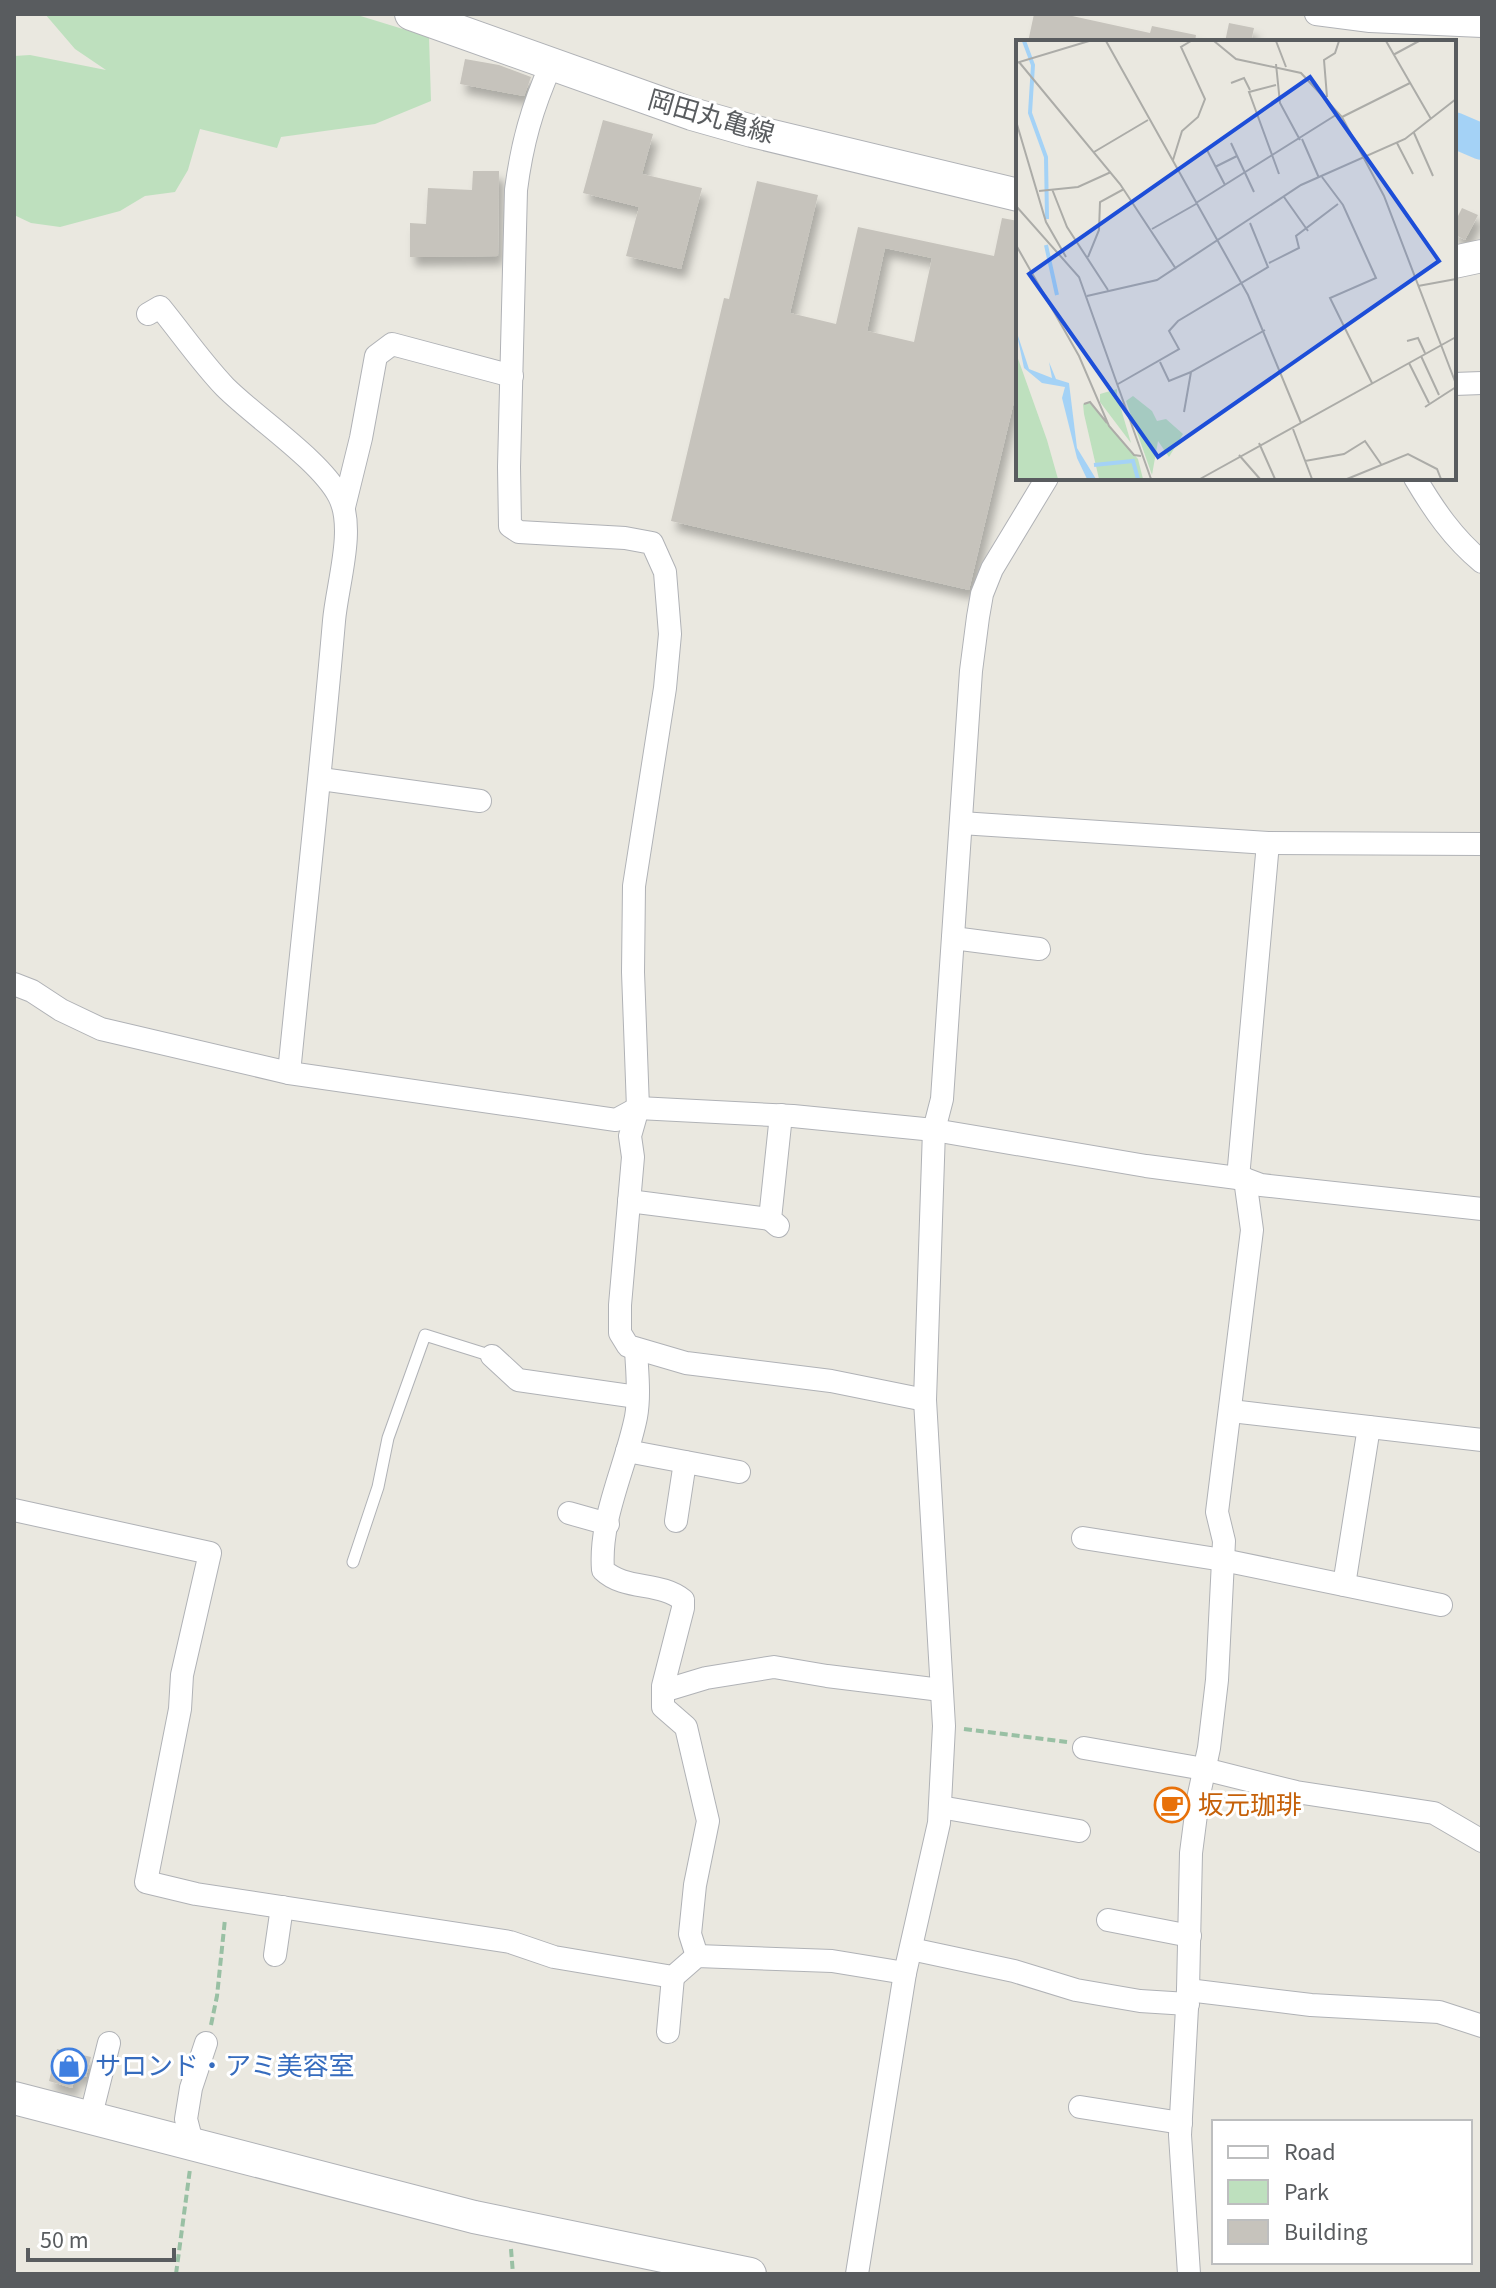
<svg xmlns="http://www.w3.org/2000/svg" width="1496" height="2288" viewBox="0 0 1496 2288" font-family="'Source Sans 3','Noto Sans JP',sans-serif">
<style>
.green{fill:#bee0be}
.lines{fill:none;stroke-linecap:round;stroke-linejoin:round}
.river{stroke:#a4d2f6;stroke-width:36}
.building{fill:#c6c3bc;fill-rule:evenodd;filter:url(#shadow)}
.lane-casing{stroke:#b0b2b6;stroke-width:13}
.street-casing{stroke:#b0b2b6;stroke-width:24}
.secondary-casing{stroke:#b0b2b6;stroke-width:34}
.path{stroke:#99c0a4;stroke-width:4;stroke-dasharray:8 4;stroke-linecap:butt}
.lane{stroke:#fff;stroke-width:11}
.street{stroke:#fff;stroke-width:22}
.secondary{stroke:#fff;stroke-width:32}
.labels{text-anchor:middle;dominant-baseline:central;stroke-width:6;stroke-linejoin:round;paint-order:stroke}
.street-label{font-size:26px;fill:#595c5f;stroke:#fff}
.food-label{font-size:26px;fill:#c56008;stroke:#fff;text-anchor:start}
.shop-label{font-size:26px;fill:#366cbe;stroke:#fff;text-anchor:start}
.inset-river{fill:none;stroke:#a4d2f6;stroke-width:4}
.inset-road{fill:none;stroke:#acaca8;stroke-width:2}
.view{fill:#1d4ed8;fill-opacity:0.15;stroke:#1d4ed8;stroke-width:4}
.inset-edge{fill:none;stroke:#595c5f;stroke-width:4}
</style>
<defs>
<filter id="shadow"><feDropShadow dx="5" dy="9" stdDeviation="4" flood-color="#0004"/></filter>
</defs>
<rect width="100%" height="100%" fill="#eae8e0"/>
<polygon class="green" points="45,14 354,14 429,37 431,101 375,124 281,137 277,148 200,129 188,170 175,192 145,196 120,211 60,227 31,223 14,215 14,56 30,55 106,70 75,49"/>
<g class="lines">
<polyline class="river" points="1454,130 1482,142"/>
</g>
<g class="building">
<polygon points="1034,14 1063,14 1150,33 1152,26 1196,35 1195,42 1028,42"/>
<polygon points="1229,23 1254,28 1251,42 1225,42"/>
<polygon points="465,59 499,65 531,77 524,96 460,84"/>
<polygon points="603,120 653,134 642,174 702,188 681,269 626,256 639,207 583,193"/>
<polygon points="473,171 499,171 498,256 410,257 410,223 426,224 428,188 472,190"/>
<path d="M757,181L818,195L790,313L836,324L858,227L994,256L1002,218L1018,221V385L969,590L671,521L724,298L729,299ZM885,248L932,258L914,342L867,331Z"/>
<polygon points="1462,208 1478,215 1465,240 1454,234 1454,224"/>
<polygon points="57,2049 91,2057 86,2077 76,2074 72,2088 49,2081"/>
</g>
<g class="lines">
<g class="lane-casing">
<polyline id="lane" points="353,1562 378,1487 388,1438 425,1335 492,1356"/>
</g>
<g class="street-casing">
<g id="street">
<polyline points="1316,14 1370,21 1482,26"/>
<path d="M551,65C532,108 522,143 516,190L509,467L510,526L519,532L625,538L652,543L665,572L670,634L665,688L634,886L633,972L638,1108L630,1136L633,1157L620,1305V1333L628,1346L686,1363L831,1381L925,1400"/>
<path d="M148,314L160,307C182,334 202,363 225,387C256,418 320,460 339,496C356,528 337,585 334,621C321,772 304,922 289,1073"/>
<polyline points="1454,384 1482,383"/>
<path d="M1415,478C1434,510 1453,538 1482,562"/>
<polyline points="344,507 361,438 376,356 392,344 512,376"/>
<polyline points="321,779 480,801"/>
<polyline points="961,823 1268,843 1482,844"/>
<polyline points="953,938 1039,949"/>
<polyline points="14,984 32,991 61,1010 101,1029 289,1073 616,1120 638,1108 793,1116 934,1130 1146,1166 1245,1179 1261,1185 1482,1209"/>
<polyline points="1238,1178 1268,843"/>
<polyline points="629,1201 770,1219"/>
<polyline points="778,1226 770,1219 781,1115"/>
<path d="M636,1349C637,1371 640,1395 636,1417C626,1467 599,1518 603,1570C625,1591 660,1581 683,1600V1608L663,1686V1707L686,1727L708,1821L695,1885L690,1934L697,1956"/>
<polyline points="492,1356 518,1380 637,1397"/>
<polyline points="1231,1411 1482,1440"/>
<polyline points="627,1451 739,1472"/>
<polyline points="14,1510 210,1553 182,1675 180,1709 146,1882 196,1894 510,1942 554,1957 673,1977 697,1956 832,1961 905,1973"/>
<polyline points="569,1513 608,1524"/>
<polyline points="676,1521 685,1462"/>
<polyline points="1083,1538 1223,1560 1441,1605"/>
<polyline points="1344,1585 1369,1427"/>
<polyline points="663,1691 706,1678 774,1667 827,1676 941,1690"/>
<polyline points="1084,1748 1204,1769 1296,1792 1434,1813 1482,1841"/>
<polyline points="940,1807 1079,1831"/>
<polyline points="1108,1920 1190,1936"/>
<polyline points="911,1949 1014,1971 1076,1990 1140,2001 1188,2004"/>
<polyline points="275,1955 282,1907"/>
<polyline points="1188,1990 1311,2005 1439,2012 1482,2026"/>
<polyline points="668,2032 673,1977"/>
<polyline points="1080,2107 1181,2123"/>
<polyline points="90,2119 109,2043"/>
<polyline points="193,2146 186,2119 191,2088 206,2043"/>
<polyline points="857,2274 905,1973 939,1823 944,1726 925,1400 934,1130 942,1099 971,671 978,617 982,594 992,569 1047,478"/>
<polyline points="1189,2274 1180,2135 1188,1990 1191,1853 1198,1799 1209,1748 1217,1680 1224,1541 1217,1512 1252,1230 1245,1179"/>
</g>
</g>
<g class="secondary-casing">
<g id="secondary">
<polyline points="411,14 692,114 752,131 1018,195"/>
<polyline points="1454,262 1482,256"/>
<polyline points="14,2098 474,2217 750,2274"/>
</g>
</g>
<g class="path">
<polyline points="964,1729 1067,1742"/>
<polyline points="211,2025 217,1996 225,1919"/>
<polyline points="511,2249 513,2274"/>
<polyline points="176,2274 190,2169"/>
</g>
<use href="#lane" class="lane"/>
<use href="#street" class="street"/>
<use href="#secondary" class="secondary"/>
</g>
<defs>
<g id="cafe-ring" transform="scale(1.8)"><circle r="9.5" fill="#fff" stroke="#e8710a" stroke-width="1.5"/><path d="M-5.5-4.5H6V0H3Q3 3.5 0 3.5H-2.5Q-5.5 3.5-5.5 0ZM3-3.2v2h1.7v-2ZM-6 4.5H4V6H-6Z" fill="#e8710a"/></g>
<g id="shop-ring" transform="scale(1.8)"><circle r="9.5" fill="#fff" stroke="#3f7fe0" stroke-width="1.5"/><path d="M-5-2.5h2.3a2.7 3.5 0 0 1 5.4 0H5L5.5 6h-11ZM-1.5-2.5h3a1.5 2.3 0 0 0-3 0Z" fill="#3f7fe0"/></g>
</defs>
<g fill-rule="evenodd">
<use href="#cafe-ring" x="1172" y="1805"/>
<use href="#shop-ring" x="69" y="2066"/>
</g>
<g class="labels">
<g class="street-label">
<text transform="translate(711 117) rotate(16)">岡田丸亀線</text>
</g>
<g class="food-label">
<text x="1198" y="1805">坂元珈琲</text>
</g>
<g class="shop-label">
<text x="95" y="2066">サロンド・アミ美容室</text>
</g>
</g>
<g transform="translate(1016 40)">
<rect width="440" height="440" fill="#eae8e0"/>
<path d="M0,313L31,400L42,439H0ZM101,349V355L115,403L84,362V354ZM117,356L136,371L141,381L150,379L167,394L153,417L142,401L136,435L110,361ZM73,362L122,419L127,439H83L68,374L67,364Z" fill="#bee0be"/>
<path d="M0,290L13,329L36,338L33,322L40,339L53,343L61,408L80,439H71L61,418L46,358L49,347L26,343L8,328Z" fill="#a4d2f6"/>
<path class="inset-river" d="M8,1L17,25L14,73L30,117L31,179M30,205L41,255M78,425L117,421L122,439"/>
<path class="inset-road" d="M90,1L232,255L285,383M198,1L220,19L285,33L326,77L368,156L440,344M260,1L270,27M370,1L415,79M377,15L403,1M3,22L104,144L160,229M0,23L73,1M260,24L264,63L284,100M215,43L228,38L234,50M260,45L233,52L263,134M311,57L308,20L319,13L323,1M326,77L394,43M0,81L30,182L50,217M398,93L417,136M286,99L303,138M215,103L238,152M381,103L397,134M191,110L209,145M78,112L132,80M157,120L166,91L182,77L189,59L165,7L175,1M199,127L221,116M306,137L327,165L360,238L314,258L356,343M36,149L51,187L92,250M23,151L62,147L95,132M268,157L292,191M180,163L323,73M0,166L63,237L135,439M136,189L180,164M0,205L63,316L93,386L118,415L125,416M72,217L83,190L84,162L108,149M253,223L283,208L280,196L322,164M402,246L440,239M71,256L141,240L285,145L389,99L440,59M391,301L402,298L409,313M405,316L423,355M144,322L153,341L175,332M393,323L413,363M102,344L163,309L153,291L162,281L252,227L234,183M68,364L74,362L91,383M409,367L440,347M168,372L175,332L249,290M277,389L296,439M243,403L259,439M223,415L244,439M289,421L328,414L349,401L365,424M184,439L440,297M331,439L392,414L421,429L425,439"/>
<path class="view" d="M294,37L423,221L142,417L13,234Z"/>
<rect width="440" height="440" class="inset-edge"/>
</g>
<rect width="1496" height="2288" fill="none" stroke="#595c5f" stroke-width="32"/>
<rect x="1212" y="2120" width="260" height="144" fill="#ffffff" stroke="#bdbebf" stroke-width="2"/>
<rect x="1228" y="2146" width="40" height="12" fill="#ffffff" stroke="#bdbebf" stroke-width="2"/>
<text x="1284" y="2160" font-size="24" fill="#595c5f">Road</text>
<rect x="1228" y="2180" width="40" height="24" fill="#bee0be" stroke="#bdbebf" stroke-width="2"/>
<text x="1284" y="2200" font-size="24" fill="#595c5f">Park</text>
<rect x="1228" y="2220" width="40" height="24" fill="#c6c3bc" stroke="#bdbebf" stroke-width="2"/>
<text x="1284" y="2240" font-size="24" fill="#595c5f">Building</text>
<path d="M28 2248v12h146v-12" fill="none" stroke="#595c5f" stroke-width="4"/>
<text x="40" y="2248" font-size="24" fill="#595c5f" stroke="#ffffff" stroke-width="6" paint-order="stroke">50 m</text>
</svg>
